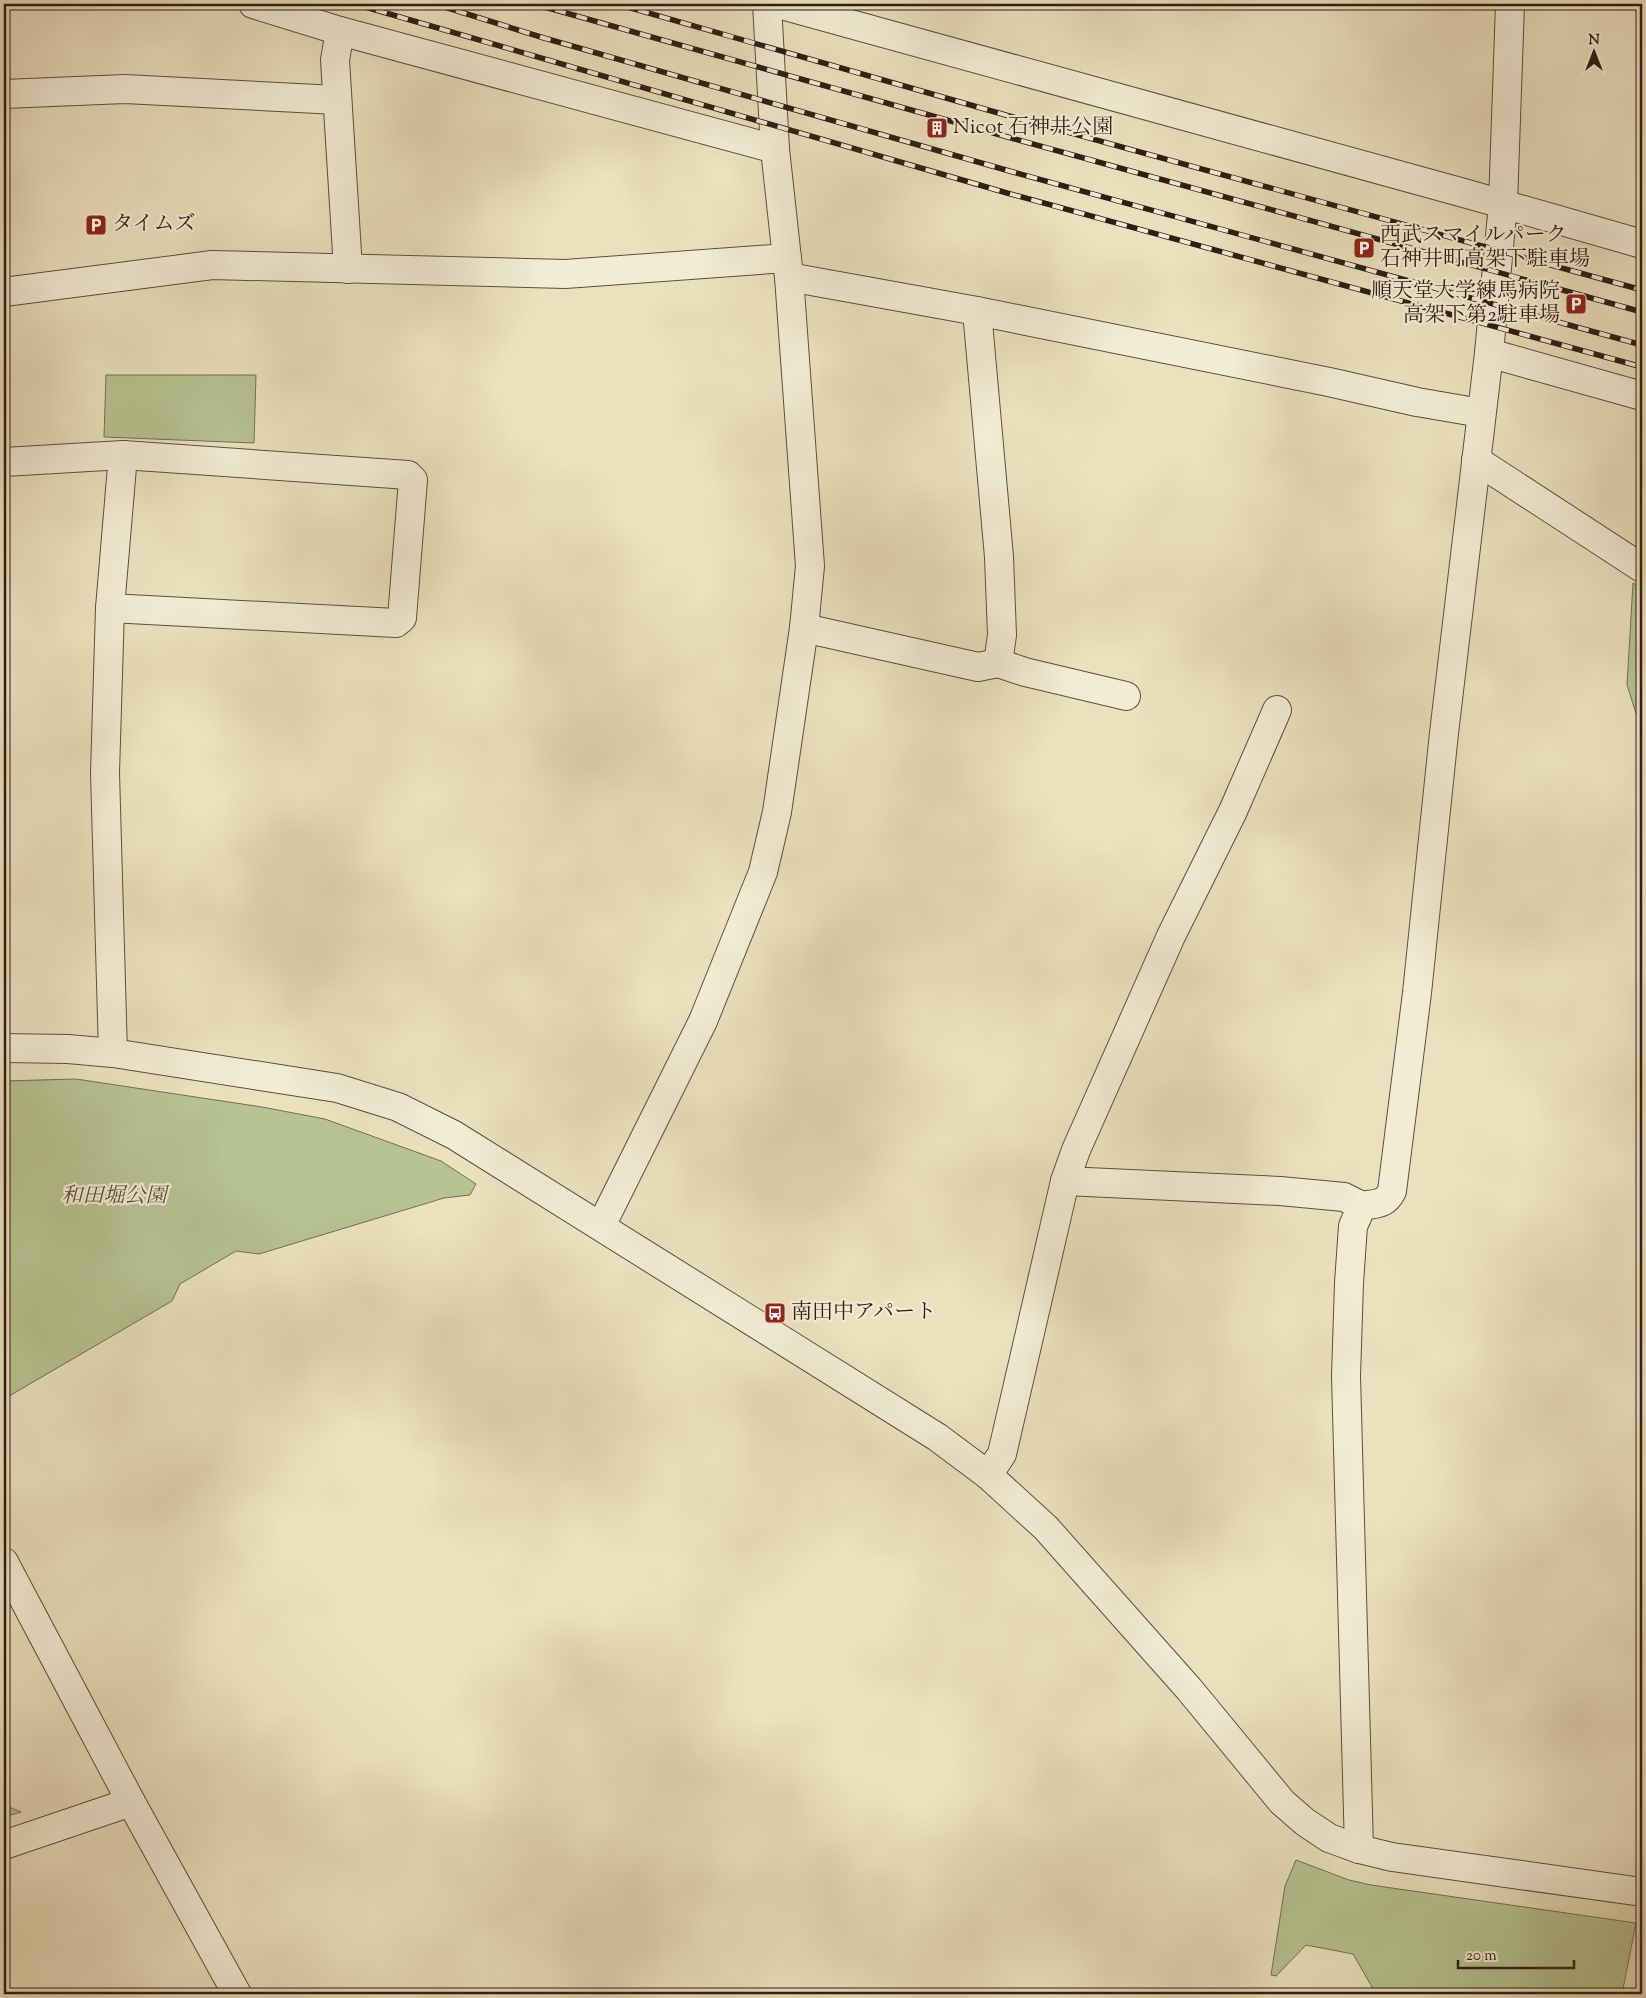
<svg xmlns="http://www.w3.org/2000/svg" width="1646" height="1998" viewBox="0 0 1646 1998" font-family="'Sorts Mill Goudy','Noto Serif JP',serif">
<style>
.green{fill:#b7c392;stroke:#747053}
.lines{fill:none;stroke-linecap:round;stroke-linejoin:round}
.minor-casing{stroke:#604d3f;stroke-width:30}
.minor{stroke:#f2ecd5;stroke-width:28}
.rail-casing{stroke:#311c14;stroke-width:5.5}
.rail{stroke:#f2ecd5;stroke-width:4;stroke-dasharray:11;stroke-linecap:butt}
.labels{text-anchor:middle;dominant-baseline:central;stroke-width:4.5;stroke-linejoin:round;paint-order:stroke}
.poi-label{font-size:21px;fill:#311c14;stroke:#f2ecd5;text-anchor:start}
.park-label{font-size:21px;font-style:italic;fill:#594e3a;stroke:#f2ecd5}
</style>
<rect width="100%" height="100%" fill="#ebe1bf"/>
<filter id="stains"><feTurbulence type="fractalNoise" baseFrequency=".004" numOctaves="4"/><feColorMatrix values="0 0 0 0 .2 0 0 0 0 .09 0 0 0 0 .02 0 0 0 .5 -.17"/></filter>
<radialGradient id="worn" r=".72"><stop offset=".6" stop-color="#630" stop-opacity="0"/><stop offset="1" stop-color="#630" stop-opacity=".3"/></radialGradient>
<g class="green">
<polygon points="106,375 256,375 254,443 104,437"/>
<polygon points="1633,583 1642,589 1642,732 1627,685"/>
<polygon points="76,1079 262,1107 325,1119 441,1161 476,1184 470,1195 444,1198 259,1254 236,1251 180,1284 172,1301 4,1399 4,1081"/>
<polygon points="4,1805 21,1812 4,1817"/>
<polygon points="1296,1860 1349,1880 1371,1885 1636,1923 1622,1994 1385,1994 1375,1992 1353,1954 1306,1945 1276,1976 1271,1975 1285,1886"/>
</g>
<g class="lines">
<g class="minor-casing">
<g id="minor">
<polyline points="253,4 340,31 775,149"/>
<polyline points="778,4 1471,195 1642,244"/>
<polyline points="340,31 335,60 348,269"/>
<polyline points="4,94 125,89 337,100"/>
<polyline points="789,277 977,311 1329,382 1417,402 1481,413"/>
<polyline points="4,292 212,265 565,274 787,258"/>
<polyline points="977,311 999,557 1002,635 998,663"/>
<polyline points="1489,353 1642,396"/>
<polyline points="1476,460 1642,568"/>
<polyline points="4,462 123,455 408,475 413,480 402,618 396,623 110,608"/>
<polyline points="804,628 978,667 998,663 1025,672 1126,696"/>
<polyline points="4,1048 68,1049 113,1053 337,1088 398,1107 454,1135 937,1437 988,1475 1046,1528 1189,1689 1282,1802 1305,1822 1329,1838 1359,1849 1392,1857 1642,1892"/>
<polyline points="113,1053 105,773 110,608 123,455"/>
<polyline points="1065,1181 1280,1191 1344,1197 1362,1206"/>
<polyline points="601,1226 703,1021 763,872 777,812 804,628 810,566 789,277 775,149 767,4"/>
<polyline points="988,1475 1002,1454 1065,1181 1076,1150 1171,936 1233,811 1277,710"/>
<polyline points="4,1562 131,1802 237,1994"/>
<polyline points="4,1845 131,1802"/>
<path d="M1359,1849L1346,1376L1349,1283L1353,1226L1362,1206C1377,1203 1385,1205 1392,1191L1417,993L1444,733L1489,353L1503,204L1510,4"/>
</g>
</g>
<use href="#minor" class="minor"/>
<g class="rail-casing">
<g id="rail">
<polyline points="355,4 1007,193 1642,367"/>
<polyline points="435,4 544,38 1013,172 1642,345"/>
<polyline points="534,4 1004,136 1642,312"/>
<polyline points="617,4 1009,116 1642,290"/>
</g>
</g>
<use href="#rail" class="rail"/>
</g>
<defs>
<g id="building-square" transform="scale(1.125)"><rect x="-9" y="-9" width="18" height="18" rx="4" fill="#8f2418" stroke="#f2ecd5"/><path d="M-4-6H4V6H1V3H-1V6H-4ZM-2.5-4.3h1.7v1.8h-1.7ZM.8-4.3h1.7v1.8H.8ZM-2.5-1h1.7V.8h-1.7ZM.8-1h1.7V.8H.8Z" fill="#fff"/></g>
<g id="parking-square" transform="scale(1.125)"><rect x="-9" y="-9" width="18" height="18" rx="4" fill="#8f2418" stroke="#f2ecd5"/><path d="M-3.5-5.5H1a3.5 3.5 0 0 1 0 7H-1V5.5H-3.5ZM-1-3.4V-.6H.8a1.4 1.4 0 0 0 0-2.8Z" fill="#fff"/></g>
<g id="bus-square" transform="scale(1.125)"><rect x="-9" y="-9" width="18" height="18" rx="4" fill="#8f2418" stroke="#f2ecd5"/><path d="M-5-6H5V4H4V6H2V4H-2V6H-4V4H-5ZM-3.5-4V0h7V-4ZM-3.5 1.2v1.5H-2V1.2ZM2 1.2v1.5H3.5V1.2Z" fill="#fff"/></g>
</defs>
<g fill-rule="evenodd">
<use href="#building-square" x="937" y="128"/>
<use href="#parking-square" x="96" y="225"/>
<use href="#parking-square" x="1364" y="248"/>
<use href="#parking-square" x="1576" y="304"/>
<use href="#bus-square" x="775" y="1313"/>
</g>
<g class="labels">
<g class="poi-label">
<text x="953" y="128">Nicot 石神井公園</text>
<text x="112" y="225">タイムズ</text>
<text x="1380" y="236">西武スマイルパーク<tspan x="1380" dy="24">石神井町高架下駐車場</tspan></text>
<text x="1560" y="292" text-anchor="end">順天堂大学練馬病院<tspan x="1560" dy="24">高架下第2駐車場</tspan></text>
<text x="791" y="1313">南田中アパート</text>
</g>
<g class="park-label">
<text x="114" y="1197">和田堀公園</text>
</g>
</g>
<rect width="1646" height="1998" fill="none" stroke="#ebe1bf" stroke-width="20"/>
<rect x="5" y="5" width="1636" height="1988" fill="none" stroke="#311c14" stroke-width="2.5"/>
<rect x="10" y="10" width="1626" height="1978" fill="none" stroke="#311c14"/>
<g transform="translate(1594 52)" stroke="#f2ecd5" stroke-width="4" paint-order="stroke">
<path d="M0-4L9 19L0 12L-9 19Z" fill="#311c14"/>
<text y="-8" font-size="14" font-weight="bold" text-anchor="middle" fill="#311c14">N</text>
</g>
<path d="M1458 1960v8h116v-8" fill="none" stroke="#311c14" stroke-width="2.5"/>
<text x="1466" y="1960" font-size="15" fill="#311c14" stroke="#f2ecd5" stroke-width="4" paint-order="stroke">20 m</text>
<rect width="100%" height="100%" filter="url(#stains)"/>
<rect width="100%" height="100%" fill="url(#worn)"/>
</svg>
